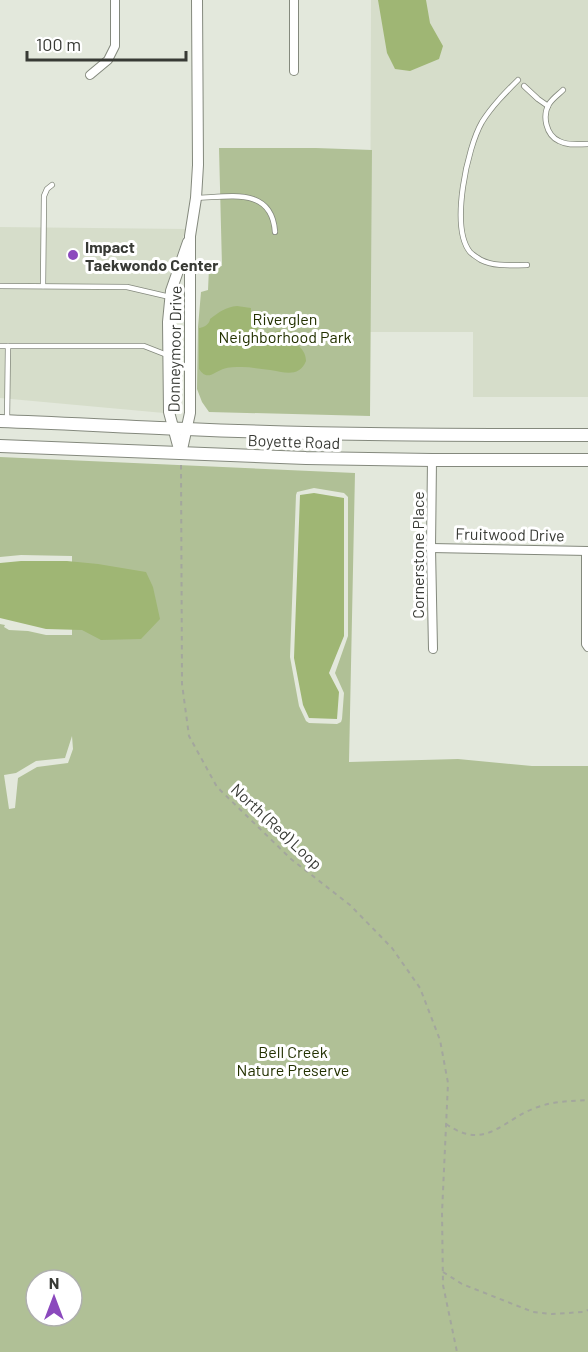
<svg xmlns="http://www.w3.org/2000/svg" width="588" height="1352" viewBox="0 0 588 1352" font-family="Barlow,sans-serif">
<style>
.built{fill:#d6ddca}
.green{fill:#b0c096;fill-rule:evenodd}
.water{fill:#9fb674}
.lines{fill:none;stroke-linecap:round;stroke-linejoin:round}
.service-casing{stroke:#84897d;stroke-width:6}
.minor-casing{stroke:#84897d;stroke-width:10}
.tertiary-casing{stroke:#84897d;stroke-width:12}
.secondary-casing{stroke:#84897d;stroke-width:14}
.path{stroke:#a3a69d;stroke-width:2;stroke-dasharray:4.5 4.5;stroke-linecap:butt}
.service{stroke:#fff;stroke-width:4.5}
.minor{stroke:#fff;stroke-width:8}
.tertiary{stroke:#fff;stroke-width:10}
.secondary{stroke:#fff;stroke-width:12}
.poi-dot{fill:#8b49bd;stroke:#fff;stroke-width:2}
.labels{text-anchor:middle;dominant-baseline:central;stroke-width:6;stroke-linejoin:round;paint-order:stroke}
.poi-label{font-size:16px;font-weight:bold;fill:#383a35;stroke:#fff;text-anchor:start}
.park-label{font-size:16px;fill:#233100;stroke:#fff}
.street-label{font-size:16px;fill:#383a35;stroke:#fff}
</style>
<rect width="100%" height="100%" fill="#e3e8dc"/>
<g class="built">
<polygon points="371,0 588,0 588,397 473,397 473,332 370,332"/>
<polygon points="0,227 186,229 170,275 164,304 164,413 0,398"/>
</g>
<g class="green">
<polygon points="219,148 316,148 372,150 370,416 209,412 202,402 197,389 198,327 201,292 208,290 209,268 222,266"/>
<path d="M0,457L355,473L349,762L458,759L532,766H588V1352H0V624L5,625L4,627L9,630L28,631L46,635H72V556L21,555L0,557ZM314,488L344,493L348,497V636L335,673L344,693L342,719L341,722L337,724L309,723L306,721L299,706L290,657L296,495L297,492ZM72,736L73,749L68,763L37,767L18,778L15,808L9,809L4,775L16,773L36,761L65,758ZM36,1280H72V1316H36Z"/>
</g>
<g class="water">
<polygon points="378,0 426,0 430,23 443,46 439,59 410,71 395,69 387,53"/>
<path d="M237,306L251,308C249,329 265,338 283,329C290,342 306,346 306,361C299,378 284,372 270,370C260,369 251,367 242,367C235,367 229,367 223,369C213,373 207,381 199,369V328C203,328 210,324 210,319C219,312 226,307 237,306Z"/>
<polygon points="314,493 344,498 344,636 329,673 339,692 337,719 309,718 303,705 294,658 300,495"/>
<polygon points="21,561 67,561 98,564 146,572 153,587 160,619 141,639 101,640 82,630 46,629 0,618 0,563"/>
</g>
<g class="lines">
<g class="service-casing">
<g id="service">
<path d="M518,80C505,93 492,106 482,122C467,148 450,227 470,252C473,255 478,258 481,260C495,267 512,265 527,265"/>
<polyline points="524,86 538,99 548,106"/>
<path d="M563,90C559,94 553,98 549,104C542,116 546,135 559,141C568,146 579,144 588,144"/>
<path d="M196,198C229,197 272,186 275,232"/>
<polyline points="0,286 127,287 170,297"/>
<polyline points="43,286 44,196 47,189 52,185"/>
<polyline points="0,346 144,346 167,355"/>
<polyline points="7,421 8,346"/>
</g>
</g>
<g class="minor-casing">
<g id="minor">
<polyline points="294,0 294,71"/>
<polyline points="90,75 108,60 115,46 115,0"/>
<polyline points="432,460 431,548 433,649"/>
<polyline points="431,548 588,551"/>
<polyline points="586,551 586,644 588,647"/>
</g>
</g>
<g class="tertiary-casing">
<g id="tertiary">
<polyline points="180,453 169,412 168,322 171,291 188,242"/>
<polyline points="181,454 190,413 190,236 196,198 198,165 197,0"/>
</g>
</g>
<g class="secondary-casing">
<g id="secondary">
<path d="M0,421C62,423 125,427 187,429C320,435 454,435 588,435"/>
<polyline points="0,446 306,458 432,460 588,460"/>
</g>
</g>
<g class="path">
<polyline points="181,465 182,684 189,736 217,787 291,859 350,905 392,948 420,988 440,1040 448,1083 442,1213 443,1285 457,1352"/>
<path d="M446,1124C488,1153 503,1117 541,1106C556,1101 572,1101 588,1100"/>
<polyline points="443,1272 462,1284 533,1312 552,1314 583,1312 588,1310"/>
</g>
<use href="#service" class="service"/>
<use href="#minor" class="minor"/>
<use href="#tertiary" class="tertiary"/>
<use href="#secondary" class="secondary"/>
</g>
<circle class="poi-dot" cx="73" cy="255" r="6"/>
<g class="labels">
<g class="poi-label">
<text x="85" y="246">Impact<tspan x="85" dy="18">Taekwondo Center</tspan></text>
</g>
<g class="park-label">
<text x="285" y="318">Riverglen<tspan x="285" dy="18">Neighborhood Park</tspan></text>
<text x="293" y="1051">Bell Creek<tspan x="293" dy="18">Nature Preserve</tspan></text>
</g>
<g class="street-label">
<text transform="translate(174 349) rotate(-89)">Donneymoor Drive</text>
<text transform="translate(294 441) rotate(2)">Boyette Road</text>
<text transform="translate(510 534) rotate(1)">Fruitwood Drive</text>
<text transform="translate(417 555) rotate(-90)">Cornerstone Place</text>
<text transform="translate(277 826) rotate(43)">North (Red) Loop</text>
</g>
</g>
<g transform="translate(54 1298)"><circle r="28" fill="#ffffff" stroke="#afb0ae" stroke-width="1.5"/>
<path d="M0-4.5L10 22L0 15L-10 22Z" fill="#8b49bd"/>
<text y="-9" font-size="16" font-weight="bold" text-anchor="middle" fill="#383a35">N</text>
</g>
<path d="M27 51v9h159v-9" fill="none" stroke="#383a35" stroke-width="3"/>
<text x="36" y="51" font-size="18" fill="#383a35" stroke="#ffffff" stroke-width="4.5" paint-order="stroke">100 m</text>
</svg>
